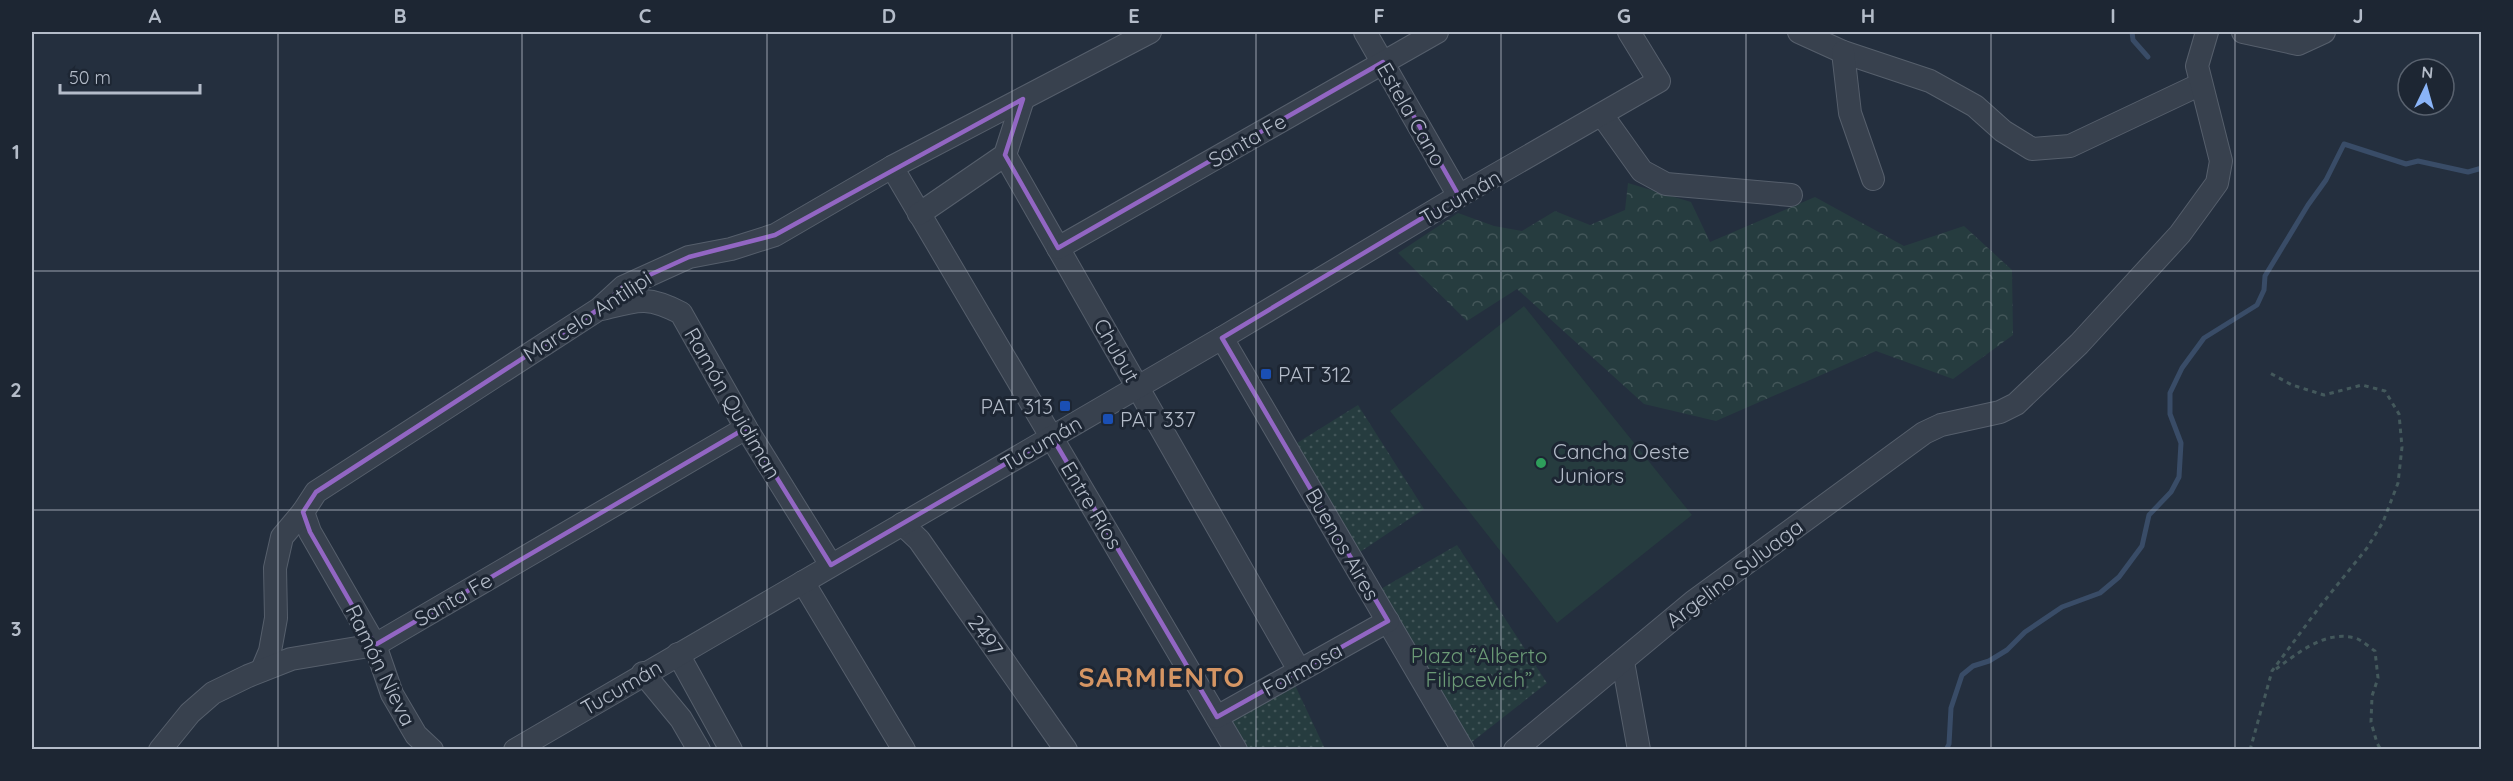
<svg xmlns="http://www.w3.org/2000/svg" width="2513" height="781" viewBox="0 0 2513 781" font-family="Quicksand,sans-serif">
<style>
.grass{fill:url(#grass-dots)}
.forest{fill:url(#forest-crowns)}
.garden{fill:#263c3f}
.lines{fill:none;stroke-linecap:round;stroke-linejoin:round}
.stream{stroke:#394c67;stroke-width:5}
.minor-casing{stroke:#565f6c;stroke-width:24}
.path{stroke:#44595c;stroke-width:3;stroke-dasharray:4.5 4.5;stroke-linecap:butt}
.minor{stroke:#38414e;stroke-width:22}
.marked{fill:none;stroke:#9266c3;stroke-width:4.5;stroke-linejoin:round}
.grid{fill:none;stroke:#b4bcc9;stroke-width:1.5;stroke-opacity:0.55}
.transit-dot{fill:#1a4fb4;stroke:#1d2633;stroke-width:2}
.leisure-dot{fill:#2e9e5b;stroke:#1d2633;stroke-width:2}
.labels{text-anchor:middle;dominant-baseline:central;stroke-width:6;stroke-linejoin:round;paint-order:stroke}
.street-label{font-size:21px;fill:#b4bcc9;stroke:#1d2633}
.poi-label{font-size:21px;fill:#b4bcc9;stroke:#1d2633;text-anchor:start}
.park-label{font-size:21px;fill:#6b9a76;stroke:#1d2633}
.district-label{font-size:27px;font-weight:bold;letter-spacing:1.5px;fill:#d59563;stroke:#1d2633}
.neatline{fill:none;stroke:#b4bcc9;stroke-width:2}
.grid-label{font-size:20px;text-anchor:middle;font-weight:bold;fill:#b4bcc9}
</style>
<defs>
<pattern id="grass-dots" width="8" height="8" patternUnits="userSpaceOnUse" patternTransform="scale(1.5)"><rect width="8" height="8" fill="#263c3f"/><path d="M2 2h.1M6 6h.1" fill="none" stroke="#435659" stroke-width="1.8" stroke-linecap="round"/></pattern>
<pattern id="forest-crowns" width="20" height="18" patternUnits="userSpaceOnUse" patternTransform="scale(1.5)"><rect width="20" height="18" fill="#263c3f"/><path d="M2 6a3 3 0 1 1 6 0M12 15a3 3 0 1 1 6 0" fill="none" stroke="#435659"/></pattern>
</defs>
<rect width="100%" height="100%" fill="#242f3e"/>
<g class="grass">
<polygon points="1358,405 1424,509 1360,552 1297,443"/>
<polygon points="1457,545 1547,683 1468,745 1379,590"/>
<polygon points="1293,681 1325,749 1246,749 1225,718"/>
</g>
<polygon class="forest" points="1628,183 1691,202 1710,242 1815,197 1904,246 1964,226 2012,270 2013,335 1953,379 1876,351 1716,421 1644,404 1517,289 1467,321 1398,253 1458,213 1494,226 1522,231 1555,211 1590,225 1625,210"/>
<polygon class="garden" points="1524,306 1692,515 1557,623 1390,411"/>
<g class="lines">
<g class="stream">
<polyline points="2132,32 2133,40 2148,57"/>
<polyline points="1946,750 1949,744 1951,708 1962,675 1973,666 1989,661 2007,650 2025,632 2062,607 2100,593 2119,577 2142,546 2149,515 2171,492 2179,477 2181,443 2170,414 2170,393 2182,368 2204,338 2257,305 2264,290 2265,276 2308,205 2326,180 2344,144 2406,164 2418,161 2468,172 2482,168"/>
</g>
<g class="minor-casing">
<g id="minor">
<polyline points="1365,32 1459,196"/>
<polyline points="1799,32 1843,52 1930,81 1975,106 2003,131 2032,149 2070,146 2201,84"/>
<polyline points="2243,32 2298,44 2324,32"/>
<polyline points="1843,52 1850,113 1873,179"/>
<polyline points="1602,115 1642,171 1666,184 1791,195"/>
<polyline points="1005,155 1299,670"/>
<polyline points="892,167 1236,750"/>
<polyline points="919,214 1005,155 1023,99"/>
<polyline points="1058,248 1437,32"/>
<path d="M602,309C637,300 647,295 681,313L746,428L831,565"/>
<polyline points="1222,338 1463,750"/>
<polyline points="303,512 310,532 375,645 392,694 416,735 432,750"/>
<polyline points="902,524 919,540 1066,750"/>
<polyline points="803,582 904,750"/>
<polyline points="678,654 731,750"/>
<polyline points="1623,662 1639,750"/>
<polyline points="262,670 270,651 276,618 275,568 282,537 303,512 316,492 599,309 623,287 689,257 731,249 775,235 892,167 1150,32"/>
<polyline points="643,673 681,719 699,750"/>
<polyline points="1217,717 1388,621"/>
<polyline points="160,750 190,713 213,693 248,676 291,659 375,645 746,428"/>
<polyline points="515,750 1222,338 1459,196 1659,81 1629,32"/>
<polyline points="1515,750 1693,602 1924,433 1941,425 2000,412 2016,404 2079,344 2180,234 2217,183 2221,161 2197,66 2207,32"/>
</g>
</g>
<g class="path">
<path d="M2276,669C2298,653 2325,630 2355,638C2362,640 2369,647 2375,651L2378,678L2372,696L2371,722L2377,743L2381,750"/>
<polyline points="2250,750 2272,671 2321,605 2367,548 2383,522 2398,483 2402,447 2399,414 2385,391 2362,385 2324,395 2292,385 2268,372"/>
</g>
<use href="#minor" class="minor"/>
</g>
<path class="marked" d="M1383,62L1459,196L1222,338L1388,621L1217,717L1052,437L831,565L746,428L375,645L310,532L303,512L316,492L599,309L623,287L689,257L775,235L1023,99L1005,155L1058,248Z"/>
<path class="grid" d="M278,32V750M522,32V750M767,32V750M1012,32V750M1256,32V750M1501,32V750M1746,32V750M1991,32V750M2235,32V750M32,271H2482M32,510H2482"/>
<g class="transit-dot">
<rect x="1260" y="368" width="12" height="12" rx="3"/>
<rect x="1059" y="400" width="12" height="12" rx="3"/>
<rect x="1102" y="413" width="12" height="12" rx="3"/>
</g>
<circle class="leisure-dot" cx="1541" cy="463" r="6"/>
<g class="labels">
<g class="street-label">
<text transform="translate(1412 114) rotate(60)">Estela Cano</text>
<text transform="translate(1247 140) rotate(-30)">Santa Fe</text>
<text transform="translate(1460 197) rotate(-30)">Tucumán</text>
<text transform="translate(587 316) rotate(-33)">Marcelo Antilipi</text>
<text transform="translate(1117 350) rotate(60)">Chubut</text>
<text transform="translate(733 403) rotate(60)">Ramón Quidiman</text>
<text transform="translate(1041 443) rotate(-30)">Tucumán</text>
<text transform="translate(1092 505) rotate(59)">Entre Ríos</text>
<text transform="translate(1343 544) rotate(60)">Buenos Aires</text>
<text transform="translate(1734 573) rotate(-37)">Argelino Suluaga</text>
<text transform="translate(453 599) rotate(-30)">Santa Fe</text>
<text transform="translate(986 635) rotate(55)">2497</text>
<text transform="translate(381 665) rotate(64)">Ramón Nieva</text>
<text transform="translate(1302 669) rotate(-29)">Formosa</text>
<text transform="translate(621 687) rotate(-30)">Tucumán</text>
</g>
<g class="poi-label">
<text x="1278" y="374">PAT 312</text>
<text x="1053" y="406" text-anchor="end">PAT 313</text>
<text x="1120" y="419">PAT 337</text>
<text x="1553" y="451">Cancha Oeste<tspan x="1553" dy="24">Juniors</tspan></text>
</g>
<g class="park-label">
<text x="1479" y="655">Plaza “Alberto<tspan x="1479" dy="24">Filipcevich”</tspan></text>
</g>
<g class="district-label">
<text x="1162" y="677">SARMIENTO</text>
</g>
</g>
<rect width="2513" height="781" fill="none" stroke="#1d2633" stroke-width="66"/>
<g transform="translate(2426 87) rotate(5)"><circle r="28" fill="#1d2633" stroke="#59626f" stroke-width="1.5"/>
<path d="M0-4.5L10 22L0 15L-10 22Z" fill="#8ab4f8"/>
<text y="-9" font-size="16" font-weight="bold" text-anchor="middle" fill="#b4bcc9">N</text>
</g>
<path d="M60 84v9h140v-9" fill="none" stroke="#b4bcc9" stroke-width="3"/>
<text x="69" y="84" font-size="18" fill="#b4bcc9" stroke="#1d2633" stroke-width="4.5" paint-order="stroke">50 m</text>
<rect x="33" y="33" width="2447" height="715" class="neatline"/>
<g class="grid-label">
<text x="155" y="23">A</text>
<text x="400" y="23">B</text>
<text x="645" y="23">C</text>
<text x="889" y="23">D</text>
<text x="1134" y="23">E</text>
<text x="1379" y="23">F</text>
<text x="1624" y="23">G</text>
<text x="1868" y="23">H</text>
<text x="2113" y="23">I</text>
<text x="2358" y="23">J</text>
<text x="16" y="159">1</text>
<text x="16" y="397">2</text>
<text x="16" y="636">3</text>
</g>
</svg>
